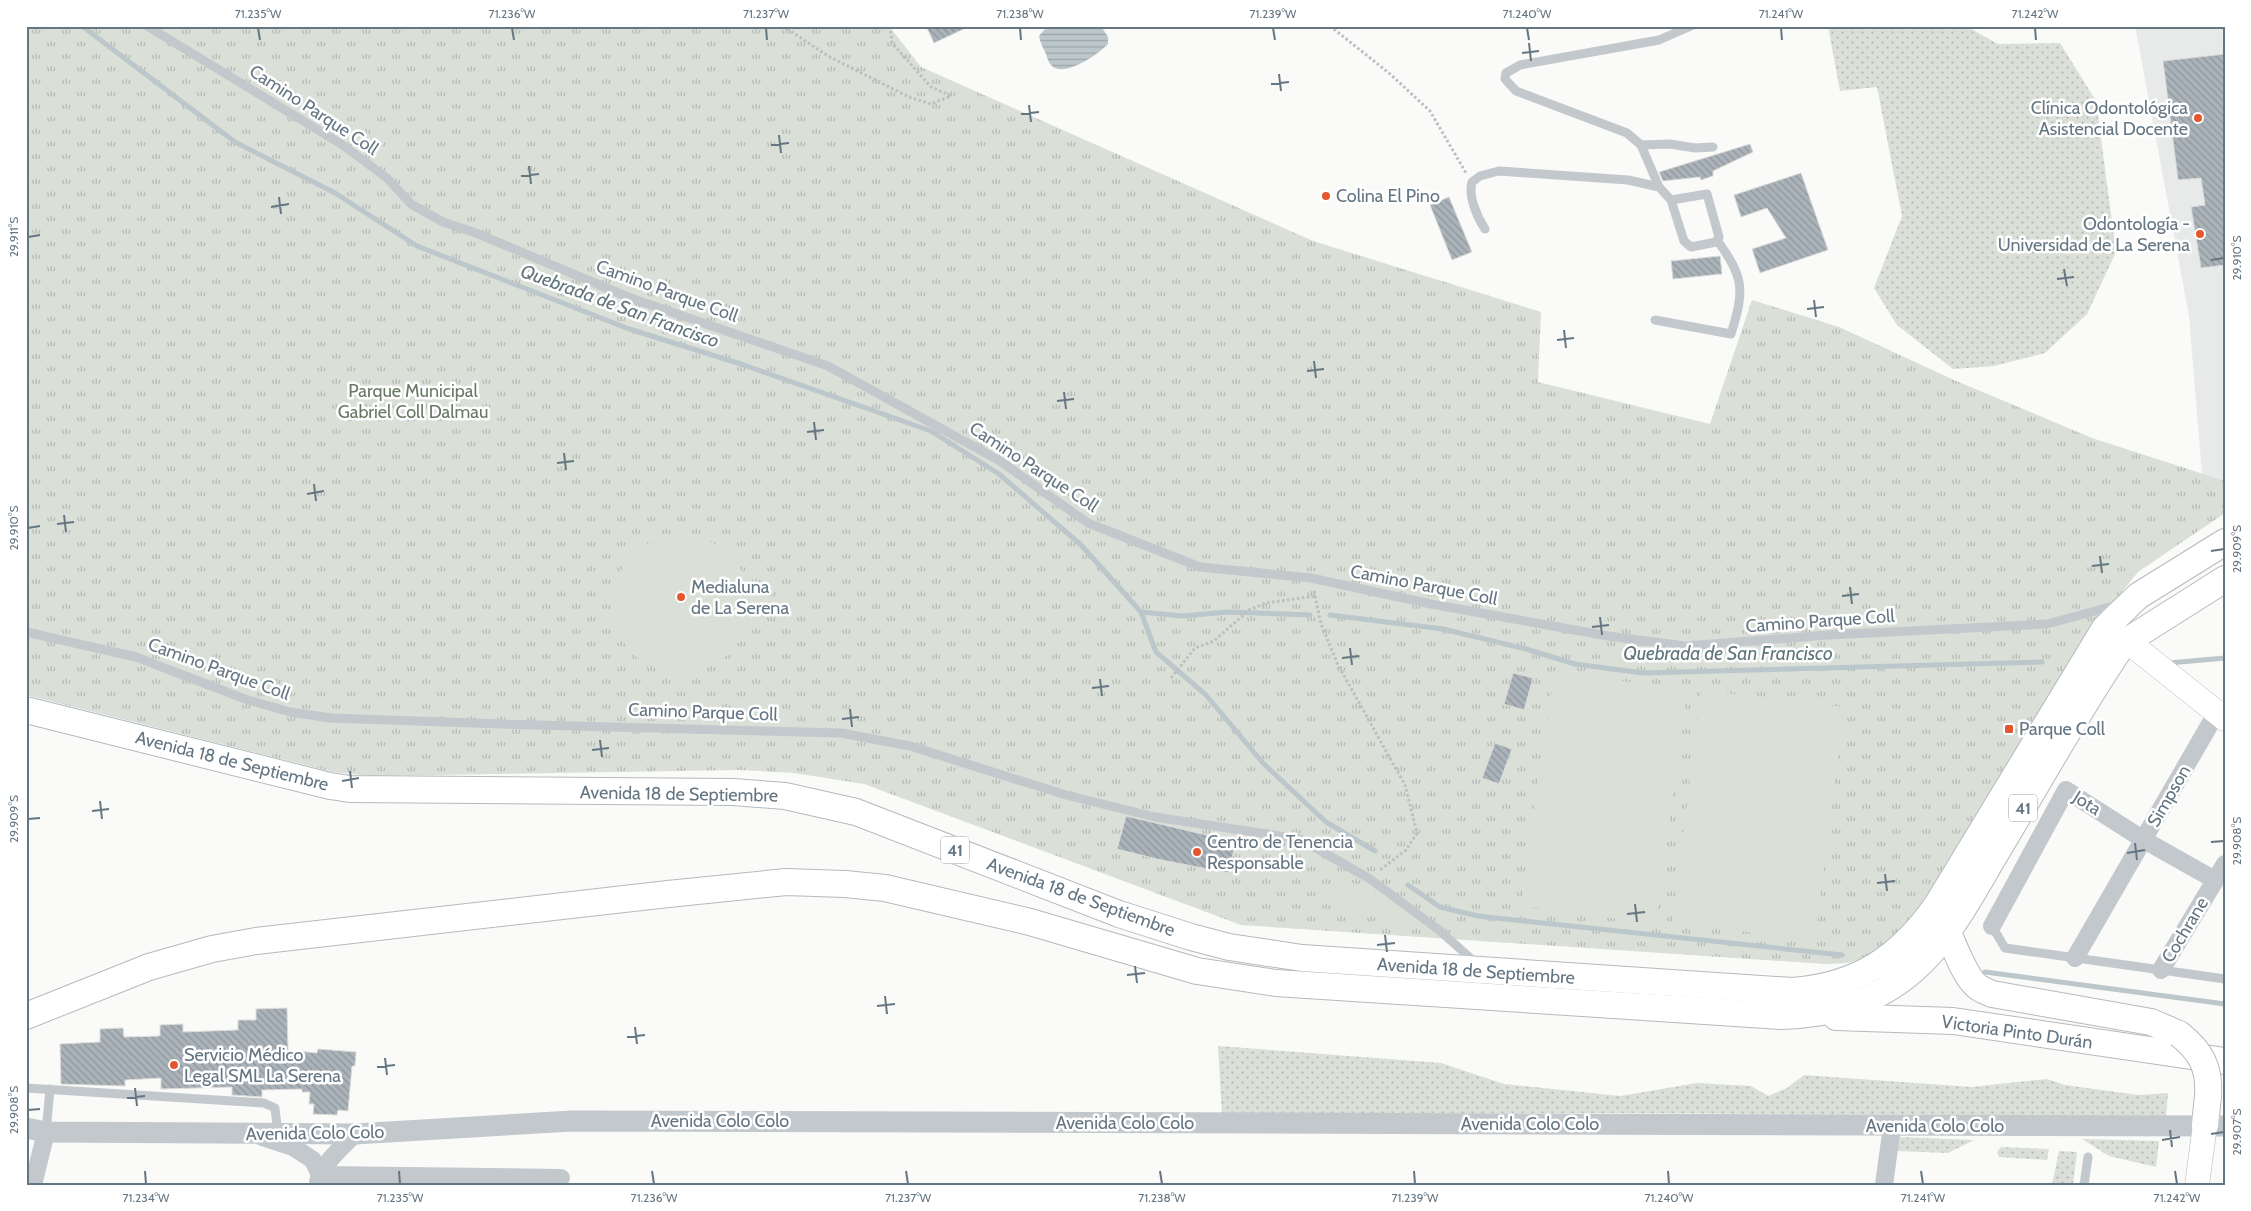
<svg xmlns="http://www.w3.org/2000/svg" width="2251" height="1211" viewBox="0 0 2251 1211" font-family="Cabin,sans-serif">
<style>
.built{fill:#e8e9e9}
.grass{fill:url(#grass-dots)}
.park{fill:url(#park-tufts)}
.pitch{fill:#dadfd7}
.water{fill:url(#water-rules)}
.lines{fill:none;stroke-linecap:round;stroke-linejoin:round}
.stream{stroke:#bbc7cb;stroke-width:5}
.building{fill:url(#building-back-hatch);stroke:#dcdcda}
.secondary-casing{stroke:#b3babf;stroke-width:25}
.primary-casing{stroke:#b5babe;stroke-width:28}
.path{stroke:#bbbfc2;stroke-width:3;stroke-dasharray:2.5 2.5;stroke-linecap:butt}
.service{stroke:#c3c8cc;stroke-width:9}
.minor{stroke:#c3c8cc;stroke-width:18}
.tertiary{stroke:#c3c8cc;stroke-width:21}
.secondary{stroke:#fff;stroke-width:24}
.primary{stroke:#fff;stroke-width:26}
.primary-bridge-casing{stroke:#b5babe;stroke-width:28;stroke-linecap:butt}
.primary-bridge{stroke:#fff;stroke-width:26}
.ticks{fill:none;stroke:#657683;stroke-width:2}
.poi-dot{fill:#e4572e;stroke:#fff;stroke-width:2}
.labels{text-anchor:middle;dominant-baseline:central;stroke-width:5;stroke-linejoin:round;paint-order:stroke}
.shield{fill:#fff;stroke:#939fa8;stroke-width:1}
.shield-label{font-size:16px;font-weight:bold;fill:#657683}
.poi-label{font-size:18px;fill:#657683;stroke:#fff;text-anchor:start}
.street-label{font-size:18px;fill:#657683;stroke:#fff}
.park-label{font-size:18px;fill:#687a64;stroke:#fff}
.water-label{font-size:19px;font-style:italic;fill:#60757c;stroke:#fff}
.neatline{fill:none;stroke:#657683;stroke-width:2}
.ticks-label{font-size:12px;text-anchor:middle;fill:#657683}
</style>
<defs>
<pattern id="grass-dots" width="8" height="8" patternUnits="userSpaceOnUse" patternTransform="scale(1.25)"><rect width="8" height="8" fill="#dadfd7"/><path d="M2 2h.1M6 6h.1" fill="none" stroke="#b4b9b4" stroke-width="1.8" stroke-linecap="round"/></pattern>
<pattern id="park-tufts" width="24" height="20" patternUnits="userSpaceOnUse" patternTransform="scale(1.25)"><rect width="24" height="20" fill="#dadfd7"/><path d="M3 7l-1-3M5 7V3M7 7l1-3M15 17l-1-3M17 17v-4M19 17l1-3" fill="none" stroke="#b4b9b4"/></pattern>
<pattern id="water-rules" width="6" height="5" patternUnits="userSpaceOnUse" patternTransform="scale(1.25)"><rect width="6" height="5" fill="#bbc7cb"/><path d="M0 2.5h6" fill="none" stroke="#9ca6aa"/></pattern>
<pattern id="building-back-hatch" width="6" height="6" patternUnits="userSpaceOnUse" patternTransform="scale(1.25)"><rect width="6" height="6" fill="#aab3b9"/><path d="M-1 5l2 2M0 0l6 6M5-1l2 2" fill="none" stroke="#8e969c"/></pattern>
</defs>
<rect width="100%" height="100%" fill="#fafaf8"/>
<polygon class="built" points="2135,26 2218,26 2225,29 2225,481 2202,474 2189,316"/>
<g class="grass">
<polygon points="1828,26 1966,26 1998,44 2060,43 2096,101 2116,252 2087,314 2045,353 1994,366 1953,369 1897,325 1874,288 1902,216 1877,87 1840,91"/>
<polygon points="1218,1046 1441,1063 1504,1084 1620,1096 1697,1083 1751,1086 1768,1096 1787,1088 1804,1075 1971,1087 2047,1079 2065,1085 2138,1095 2168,1093 2166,1116 1615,1113 1222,1114"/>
<polygon points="1897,1137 1974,1140 1948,1153 1896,1151"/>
<polygon points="2082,1139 2159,1141 2156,1167 2109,1156"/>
<polygon points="2001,1147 2049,1149 2047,1160 1999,1157 1997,1152"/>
<polygon points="2059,1151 2077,1152 2073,1185 2052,1185"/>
</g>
<polygon class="park" points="26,26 889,26 921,67 1313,241 1541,312 1538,382 1710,424 1752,300 1839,327 1954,380 2092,438 2225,481 2225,513 2138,572 2089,632 2004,774 1905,930 1872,955 1848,963 1826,964 1241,925 864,784 794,773 739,770 371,776 333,772 26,695"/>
<g class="pitch">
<circle cx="681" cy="604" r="69"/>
<polygon points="1554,672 1687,690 1655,924 1521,906"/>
<polygon points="1701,690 1844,707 1815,940 1672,923"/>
<polygon points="1350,880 1361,891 1372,891 1414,917 1402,929 1365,912 1351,917 1322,901 1334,883"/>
</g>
<path class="water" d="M1054,26H1101L1108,37V44C1099,54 1063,79 1051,65C1048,62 1047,57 1046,54C1043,48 1040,42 1039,36L1044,30Z"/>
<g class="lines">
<g class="stream">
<polyline points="82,26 235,142 335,193 417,246 629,329 744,365 931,431 999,474 1081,545 1141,612 1156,652 1206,695 1263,763 1326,822 1375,851"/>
<polyline points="1141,612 1182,616 1228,612 1310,615"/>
<polyline points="1330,615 1443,629 1526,649 1575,664 1643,673 2042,662"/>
<polyline points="2169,663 2225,658"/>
<polyline points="1408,885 1440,907 1478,916 1842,955"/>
<polyline points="1985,972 2225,1004"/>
</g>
</g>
<g class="building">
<polygon points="926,26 970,26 934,43"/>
<polygon points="2225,54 2225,265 2201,268 2191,207 2205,205 2201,178 2178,180 2163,61"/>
<polygon points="1750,144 1753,152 1713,171 1713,176 1701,180 1700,177 1663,181 1659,172"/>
<polygon points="1801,173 1828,250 1760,273 1752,249 1786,238 1767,208 1741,217 1734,195"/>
<polygon points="1449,197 1472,252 1452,260 1430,205"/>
<polygon points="1720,256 1722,274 1673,279 1671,261"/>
<polygon points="1513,673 1533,678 1524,710 1504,704"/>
<polygon points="1495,743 1512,749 1499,784 1482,778"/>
<polygon points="1126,816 1236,842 1228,873 1157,859 1117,849"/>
<polygon points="287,1008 288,1050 317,1053 318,1049 356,1052 355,1066 352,1066 348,1111 338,1110 337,1115 313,1114 314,1104 309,1104 310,1092 302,1092 302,1089 262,1090 262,1097 232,1095 232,1087 161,1089 161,1078 125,1080 125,1086 61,1084 60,1044 100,1042 100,1029 123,1028 124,1037 160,1036 160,1025 183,1024 183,1032 238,1030 238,1020 256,1020 256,1009"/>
</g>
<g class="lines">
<g class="secondary-casing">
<g id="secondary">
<polyline points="2111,632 2127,641 2225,719"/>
<polyline points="2197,1185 2205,1125"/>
</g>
</g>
<g class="primary-casing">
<g id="primary">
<path d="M26,710L330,786L350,789L733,792L785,796L856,812L1119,914L1191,937L1229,947L1302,958L1792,991C1858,986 1900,958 1937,905L2105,628L2138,596L2225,542"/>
<path d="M1947,931C1955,947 1965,978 1978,987C1982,990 1988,992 1992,994L2151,1022L2179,1034"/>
<path d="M26,1016L149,967L212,949L256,941L668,894L786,882L845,884L885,888L1030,922L1197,971L1276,983L1782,1016C1831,1014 1874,1004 1912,971C1947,941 1970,897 1993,858C2034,790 2073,719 2117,653L2127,641L2225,579"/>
<polyline points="1836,1017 1953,1021 2225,1061"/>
<polyline points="2205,1125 2208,1096"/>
</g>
</g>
<g class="path">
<polyline points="783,26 828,56 909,97 931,104 951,96 931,87 892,43 890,26"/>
<polyline points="1330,26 1389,73 1430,111 1466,173"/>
<polyline points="1314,591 1321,624 1338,665 1405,785 1417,833 1406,850 1380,870"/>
<polyline points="1171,678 1195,648 1214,641 1249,610 1266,603 1315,596"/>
</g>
<g class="service">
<polyline points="147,26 341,144 387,178 411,204 443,222 476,233 628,297 828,366 1000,461 1088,523 1200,567 1311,578 1431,604 1608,636 1685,646 1829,635 2047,624 2117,605"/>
<polyline points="1641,145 1670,144 1695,148 1713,147"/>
<polyline points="1671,200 1707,194 1719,237 1716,242 1691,247 1684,241 1671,200 1659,187 1641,145 1627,133 1516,91 1505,79 1506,73 1520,65 1659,40 1691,26"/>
<path d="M1485,229C1477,217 1468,196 1472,182L1480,176L1499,171L1628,180L1659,187"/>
<path d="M1655,320L1731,334C1745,289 1744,278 1717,240"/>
<polyline points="26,632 136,657 245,699 290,712 331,718 501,724 841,733 910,746 1066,795 1155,817 1300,839 1370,879 1439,930 1477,964"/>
<polyline points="1992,926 2005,948 2225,979"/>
<polyline points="26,1088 264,1103 275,1108 278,1135"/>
<polyline points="46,1132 50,1089"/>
<polyline points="2084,1185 2088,1157"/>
</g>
<g class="minor">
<polyline points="1992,926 2066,790 2144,840 2215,880"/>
<polyline points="2075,958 2217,712"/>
<polyline points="2161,970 2225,864"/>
<polyline points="262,1137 293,1147 313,1160 320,1175 561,1178"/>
<path d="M318,1182C322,1164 342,1147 355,1134"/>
<polyline points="33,1185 46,1132"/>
<polyline points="1884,1185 1892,1126"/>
</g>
<polyline class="tertiary" points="26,1128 46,1132 355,1134 572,1121 2225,1126"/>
<use href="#secondary" class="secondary"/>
<use href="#primary" class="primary"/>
<g class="primary-bridge-casing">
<path id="primary-bridge" d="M2179,1034C2201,1051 2210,1068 2208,1096"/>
</g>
<use href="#primary-bridge" class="primary-bridge"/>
</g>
<path class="ticks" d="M258,28L260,40M512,28L514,40M766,28L767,40M1020,28L1021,40M1273,28L1275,40M1527,28L1529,40M1781,28L1782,40M2035,28L2036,40M1529,43L1531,61M1522,53L1539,51M1279,74L1281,91M1271,84L1289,82M1029,105L1031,122M1021,114L1039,112M779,135L781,153M771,145L789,143M529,166L531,184M521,176L539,174M279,197L281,214M271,207L289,204M28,237L40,235M2211,260L2224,258M2064,269L2067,286M2057,279L2074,277M1814,300L1816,317M1807,309L1824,307M1564,330L1566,348M1557,340L1574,338M1314,361L1316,378M1307,371L1324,369M1064,392L1066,409M1057,401L1074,399M814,422L816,440M807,432L824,430M564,453L566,470M557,463L574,461M314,484L316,501M307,494L324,491M64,515L66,532M57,524L74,522M28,528L40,526M2211,551L2224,549M2100,556L2102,573M2092,566L2109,564M1850,587L1852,604M1842,596L1859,594M1600,617L1602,635M1592,627L1609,625M1350,648L1352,665M1342,658L1359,656M1100,679L1102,696M1092,688L1109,686M850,709L852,727M842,719L859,717M600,740L602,757M592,750L609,748M350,771L352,788M342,781L359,778M100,801L102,819M92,811L109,809M28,819L40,818M2211,842L2224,841M2135,843L2137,860M2127,853L2145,850M1885,874L1887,891M1877,883L1895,881M1635,904L1637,922M1627,914L1645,912M1385,935L1387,952M1377,945L1395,943M1135,966L1137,983M1127,975L1145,973M885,996L887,1014M877,1006L895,1004M635,1027L637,1044M627,1037L645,1035M385,1058L387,1075M377,1067L395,1065M135,1088L137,1106M127,1098L145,1096M28,1110L40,1109M2170,1130L2172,1147M2211,1134L2224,1132M2162,1140L2180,1137M145,1171L146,1184M399,1171L400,1184M652,1171L654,1184M906,1171L908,1184M1160,1171L1162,1184M1414,1171L1415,1184M1668,1171L1669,1184M1921,1171L1923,1184M2175,1171L2177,1184"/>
<g class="poi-dot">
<circle cx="2198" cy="118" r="5"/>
<circle cx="1326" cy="196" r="5"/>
<circle cx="2200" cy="234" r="5"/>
<circle cx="681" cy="597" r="5"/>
<rect x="2004" y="724" width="10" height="10" rx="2.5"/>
<circle cx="1197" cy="852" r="5"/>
<circle cx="174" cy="1065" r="5"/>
</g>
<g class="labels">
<g class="shield">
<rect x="2009" y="794.5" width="28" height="27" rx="4"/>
<rect x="941" y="836.5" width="28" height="27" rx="4"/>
</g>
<g class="shield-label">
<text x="2023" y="808">41</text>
<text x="955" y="850">41</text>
</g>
<g class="poi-label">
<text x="2188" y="108" text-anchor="end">Clínica Odontológica<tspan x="2188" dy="21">Asistencial Docente</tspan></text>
<text x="1336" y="196">Colina El Pino</text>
<text x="2190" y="224" text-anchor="end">Odontología -<tspan x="2190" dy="21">Universidad de La Serena</tspan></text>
<text x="691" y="587">Medialuna<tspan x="691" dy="21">de La Serena</tspan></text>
<text x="2019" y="729">Parque Coll</text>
<text x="1207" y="842">Centro de Tenencia<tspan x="1207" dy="21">Responsable</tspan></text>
<text x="184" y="1055">Servicio Médico<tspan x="184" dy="21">Legal SML La Serena</tspan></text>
</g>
<g class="street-label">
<text transform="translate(314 110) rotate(33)">Camino Parque Coll</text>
<text transform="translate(667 291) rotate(20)">Camino Parque Coll</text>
<text transform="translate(1034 467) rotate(33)">Camino Parque Coll</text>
<text transform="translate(1424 585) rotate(11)">Camino Parque Coll</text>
<text transform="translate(1820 621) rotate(-4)">Camino Parque Coll</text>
<text transform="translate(219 669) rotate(20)">Camino Parque Coll</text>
<text transform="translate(703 712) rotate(2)">Camino Parque Coll</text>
<text transform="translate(232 761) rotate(14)">Avenida 18 de Septiembre</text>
<text transform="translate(679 794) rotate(1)">Avenida 18 de Septiembre</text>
<text transform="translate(2169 796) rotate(-60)">Simpson</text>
<text transform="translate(2087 803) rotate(32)">Jota</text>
<text transform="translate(1081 897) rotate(20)">Avenida 18 de Septiembre</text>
<text transform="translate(2185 930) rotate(-59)">Cochrane</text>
<text transform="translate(1476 971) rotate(4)">Avenida 18 de Septiembre</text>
<text transform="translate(2017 1032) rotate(8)">Victoria Pinto Durán</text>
<text x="720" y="1121">Avenida Colo Colo</text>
<text x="1125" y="1123">Avenida Colo Colo</text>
<text x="1530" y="1124">Avenida Colo Colo</text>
<text x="1935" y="1126">Avenida Colo Colo</text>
<text transform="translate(315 1133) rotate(-1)">Avenida Colo Colo</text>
</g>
<g class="park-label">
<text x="413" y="391">Parque Municipal<tspan x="413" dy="21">Gabriel Coll Dalmau</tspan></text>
</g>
<g class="water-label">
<text transform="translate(620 306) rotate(20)">Quebrada de San Francisco</text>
<text x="1728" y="653">Quebrada de San Francisco</text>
</g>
</g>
<rect width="2251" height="1211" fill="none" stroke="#ffffff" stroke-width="55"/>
<rect x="28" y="28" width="2196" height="1156" class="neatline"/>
<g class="ticks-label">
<text x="258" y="18">71.235°W</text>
<text x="512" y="18">71.236°W</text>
<text x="766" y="18">71.237°W</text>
<text x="1020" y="18">71.238°W</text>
<text x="1273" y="18">71.239°W</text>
<text x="1527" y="18">71.240°W</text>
<text x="1781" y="18">71.241°W</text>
<text x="2035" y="18">71.242°W</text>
<text transform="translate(14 237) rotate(-90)" y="4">29.911°S</text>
<text transform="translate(2237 258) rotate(-90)" y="4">29.910°S</text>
<text transform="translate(14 528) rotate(-90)" y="4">29.910°S</text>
<text transform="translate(2237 549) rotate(-90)" y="4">29.909°S</text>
<text transform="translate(14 819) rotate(-90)" y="4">29.909°S</text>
<text transform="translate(2237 841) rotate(-90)" y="4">29.908°S</text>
<text transform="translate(14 1110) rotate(-90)" y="4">29.908°S</text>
<text transform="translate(2237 1132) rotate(-90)" y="4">29.907°S</text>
<text x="146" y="1202">71.234°W</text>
<text x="400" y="1202">71.235°W</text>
<text x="654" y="1202">71.236°W</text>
<text x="908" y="1202">71.237°W</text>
<text x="1162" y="1202">71.238°W</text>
<text x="1415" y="1202">71.239°W</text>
<text x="1669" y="1202">71.240°W</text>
<text x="1923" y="1202">71.241°W</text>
<text x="2177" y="1202">71.242°W</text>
</g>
</svg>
